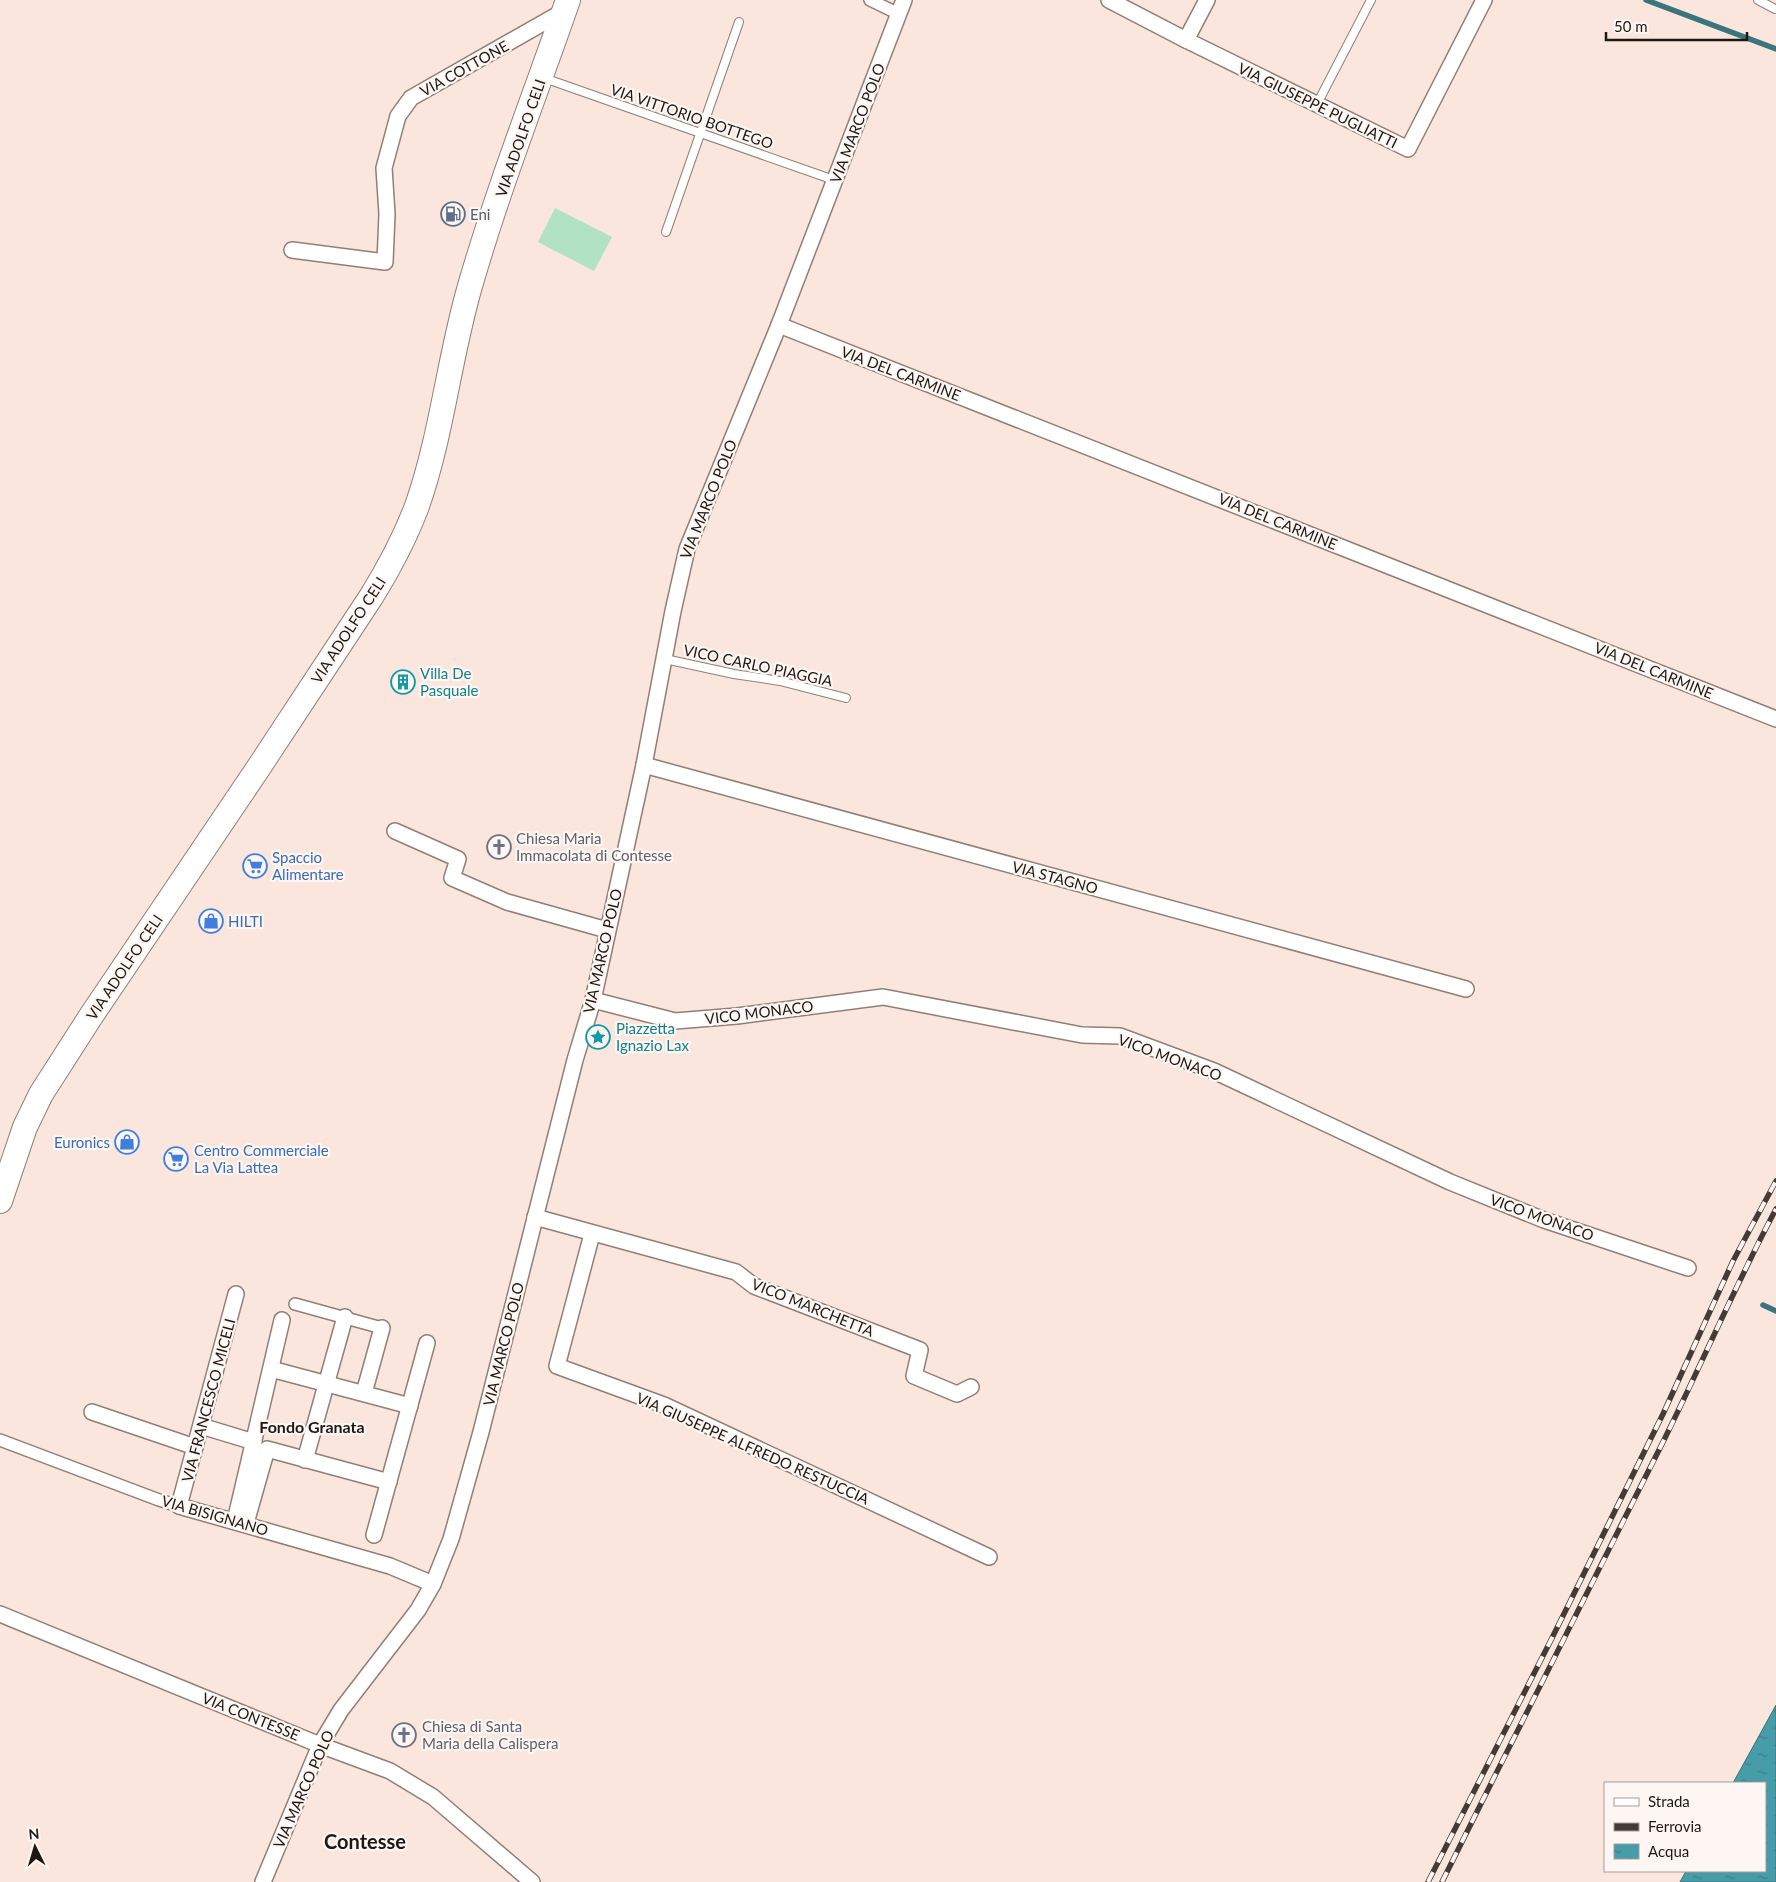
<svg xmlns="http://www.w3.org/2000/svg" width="1776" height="1882" viewBox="0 0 1776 1882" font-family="Lato,sans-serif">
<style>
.park{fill:#b0e2c3}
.water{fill:url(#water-ripples);stroke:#3a747c}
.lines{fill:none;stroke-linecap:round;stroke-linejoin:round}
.stream{stroke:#3a747c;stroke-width:5.5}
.service-casing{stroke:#917f75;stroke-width:10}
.pedestrian-casing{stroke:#917f75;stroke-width:14}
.minor-casing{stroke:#917f75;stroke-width:18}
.primary-casing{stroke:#917f75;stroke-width:26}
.service{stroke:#fff;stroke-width:8}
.pedestrian{stroke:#fff;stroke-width:11}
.minor{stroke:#fff;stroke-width:15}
.primary{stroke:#fff;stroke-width:24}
.rail-casing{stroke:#433b36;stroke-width:5.5}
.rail{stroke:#fef6f2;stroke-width:4;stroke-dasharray:11;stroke-linecap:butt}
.labels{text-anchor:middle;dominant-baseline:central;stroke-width:4.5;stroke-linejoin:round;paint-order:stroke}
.street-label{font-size:15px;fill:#1e1814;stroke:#fef6f2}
.service-label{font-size:15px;fill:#4e5e75;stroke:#fef6f2;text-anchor:start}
.culture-label{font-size:15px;fill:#0d838f;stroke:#fef6f2;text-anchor:start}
.worship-label{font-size:15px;fill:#5b616d;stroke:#fef6f2;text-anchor:start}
.shop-label{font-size:15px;fill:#366cbe;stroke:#fef6f2;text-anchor:start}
.neighbourhood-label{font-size:16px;font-weight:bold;fill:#1e1814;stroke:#fef6f2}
.district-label{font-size:20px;font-weight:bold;fill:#1e1814;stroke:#fef6f2}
</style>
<defs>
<pattern id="water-ripples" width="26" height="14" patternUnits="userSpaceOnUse" patternTransform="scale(1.25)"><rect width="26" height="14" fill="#469ca9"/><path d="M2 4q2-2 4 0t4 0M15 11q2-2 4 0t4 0" fill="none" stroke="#3a7e88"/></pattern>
</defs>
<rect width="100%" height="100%" fill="#fae6dc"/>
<polygon class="park" points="555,208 612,237 594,271 538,242"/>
<polygon class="water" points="1776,1705 1776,1882 1680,1882 1686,1871 1765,1871 1765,1783 1733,1783"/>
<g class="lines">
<g class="stream">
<polyline points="1646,0 1776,49"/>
<polyline points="1763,1305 1776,1311"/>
</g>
<g class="service-casing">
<g id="service">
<polyline points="1758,0 1775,9"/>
<polyline points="544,78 834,180"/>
<polyline points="1317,104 1371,0"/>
<polyline points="666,232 739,22"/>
<polyline points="665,659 734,674 780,681 846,698"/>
</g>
</g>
<g class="pedestrian-casing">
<g id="pedestrian">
<polyline points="870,0 899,14"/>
<polyline points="295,1304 382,1328"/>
<polyline points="0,1440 159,1500 179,1506"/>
</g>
</g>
<g class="minor-casing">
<g id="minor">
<polyline points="1109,0 1186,40 1408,149 1484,0"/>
<polyline points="1186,40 1207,0"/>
<polyline points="292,250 385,262 387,214 384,168 398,116 411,98 564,11"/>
<polyline points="779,325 1776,719"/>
<polyline points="644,765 1466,989"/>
<polyline points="395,831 458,859 452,878 507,902 607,930"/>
<polyline points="593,1000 675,1021 737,1016 883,997 1082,1035 1120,1036 1214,1071 1450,1182 1544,1220 1688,1268"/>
<polyline points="535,1217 736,1272 754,1286 920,1350 914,1376 957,1394 971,1387"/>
<polyline points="592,1234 557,1366 664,1405 989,1557"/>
<polyline points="236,1294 179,1506 390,1566 433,1584"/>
<polyline points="271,1369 410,1406"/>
<polyline points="364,1393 382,1328"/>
<polyline points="92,1412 195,1447"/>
<polyline points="201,1426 254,1442"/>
<polyline points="305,1460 345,1317"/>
<polyline points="235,1521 282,1320"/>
<polyline points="246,1523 267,1449 389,1482"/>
<polyline points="374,1535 427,1343"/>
<polyline points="0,1614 320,1745 390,1771 433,1797 532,1882"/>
<polyline points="263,1882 320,1745 341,1710 418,1610 433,1584 451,1539 481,1432 575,1060 593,1000 644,765 673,611 687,549 779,325 904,0"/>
</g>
</g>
<g class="primary-casing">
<path id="primary" d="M0,1201L25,1127L41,1094L91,1016L259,767L371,597C389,568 405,538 417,506C442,435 449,358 470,286C498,189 535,95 568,0"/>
</g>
<use href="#service" class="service"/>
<use href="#pedestrian" class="pedestrian"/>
<use href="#minor" class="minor"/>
<use href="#primary" class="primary"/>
<g class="rail-casing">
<g id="rail">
<polyline points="1428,1882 1550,1642 1663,1414 1733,1261 1776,1181"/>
<path d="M1442,1882C1515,1734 1591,1587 1664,1440C1702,1363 1736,1284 1776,1209"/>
</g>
</g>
<use href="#rail" class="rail"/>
</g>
<defs>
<g id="fuel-ring" transform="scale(1.25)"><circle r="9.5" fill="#fef6f2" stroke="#5c6f8a" stroke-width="1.5"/><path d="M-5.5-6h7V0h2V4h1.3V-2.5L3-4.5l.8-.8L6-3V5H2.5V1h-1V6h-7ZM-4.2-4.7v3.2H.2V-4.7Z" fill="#5c6f8a"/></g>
<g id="building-ring" transform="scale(1.25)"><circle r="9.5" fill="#fef6f2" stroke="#0f9aa8" stroke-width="1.5"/><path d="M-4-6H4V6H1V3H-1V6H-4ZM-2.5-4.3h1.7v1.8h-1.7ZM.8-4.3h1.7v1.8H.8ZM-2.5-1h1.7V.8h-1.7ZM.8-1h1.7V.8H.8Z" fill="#0f9aa8"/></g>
<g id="church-ring" transform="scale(1.25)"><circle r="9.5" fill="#fef6f2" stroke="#6b7280" stroke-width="1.5"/><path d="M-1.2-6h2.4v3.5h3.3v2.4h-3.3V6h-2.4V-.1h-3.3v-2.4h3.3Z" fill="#6b7280"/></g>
<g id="supermarket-ring" transform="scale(1.25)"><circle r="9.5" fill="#fef6f2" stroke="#3f7fe0" stroke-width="1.5"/><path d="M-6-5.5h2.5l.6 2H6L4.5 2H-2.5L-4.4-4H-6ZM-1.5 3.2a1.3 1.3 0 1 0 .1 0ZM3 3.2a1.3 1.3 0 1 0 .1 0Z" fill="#3f7fe0"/></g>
<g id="shop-ring" transform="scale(1.25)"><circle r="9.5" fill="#fef6f2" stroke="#3f7fe0" stroke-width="1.5"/><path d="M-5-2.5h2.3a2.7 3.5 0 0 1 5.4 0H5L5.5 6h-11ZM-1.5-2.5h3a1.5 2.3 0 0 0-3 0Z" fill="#3f7fe0"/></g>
<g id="sight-ring" transform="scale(1.25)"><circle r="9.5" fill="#fef6f2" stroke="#0f9aa8" stroke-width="1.5"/><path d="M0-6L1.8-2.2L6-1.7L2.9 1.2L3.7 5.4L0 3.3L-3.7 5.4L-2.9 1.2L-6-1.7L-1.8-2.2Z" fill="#0f9aa8"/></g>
</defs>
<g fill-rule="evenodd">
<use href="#fuel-ring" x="453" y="214"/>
<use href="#building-ring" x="403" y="682"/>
<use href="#church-ring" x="499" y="847"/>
<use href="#supermarket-ring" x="255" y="866"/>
<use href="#shop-ring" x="211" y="921"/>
<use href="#sight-ring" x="598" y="1037"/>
<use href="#shop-ring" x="127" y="1142"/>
<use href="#supermarket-ring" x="176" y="1159"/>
<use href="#church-ring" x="404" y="1735"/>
</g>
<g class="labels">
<g class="street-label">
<text transform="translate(464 68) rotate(-29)">VIA COTTONE</text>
<text transform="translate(1318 105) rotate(26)">VIA GIUSEPPE PUGLIATTI</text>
<text transform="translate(692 116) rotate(19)">VIA VITTORIO BOTTEGO</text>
<text transform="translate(857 123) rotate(-69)">VIA MARCO POLO</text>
<text transform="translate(520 138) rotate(-71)">VIA ADOLFO CELI</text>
<text transform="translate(901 373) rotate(21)">VIA DEL CARMINE</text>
<text transform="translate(708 499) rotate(-68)">VIA MARCO POLO</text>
<text transform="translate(1278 521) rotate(22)">VIA DEL CARMINE</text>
<text transform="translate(348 630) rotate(-57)">VIA ADOLFO CELI</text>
<text transform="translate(758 665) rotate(12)">VICO CARLO PIAGGIA</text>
<text transform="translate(1654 670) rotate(22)">VIA DEL CARMINE</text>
<text transform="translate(1055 877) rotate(15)">VIA STAGNO</text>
<text transform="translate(602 951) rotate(-77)">VIA MARCO POLO</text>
<text transform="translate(124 967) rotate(-56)">VIA ADOLFO CELI</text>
<text transform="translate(759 1012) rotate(-7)">VICO MONACO</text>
<text transform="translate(1170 1057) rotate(20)">VICO MONACO</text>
<text transform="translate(1542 1217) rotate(20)">VICO MONACO</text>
<text transform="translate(813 1307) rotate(22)">VICO MARCHETTA</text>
<text transform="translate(503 1344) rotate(-76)">VIA MARCO POLO</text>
<text transform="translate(208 1400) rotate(-75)">VIA FRANCESCO MICELI</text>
<text transform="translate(753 1448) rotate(24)">VIA GIUSEPPE ALFREDO RESTUCCIA</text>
<text transform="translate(215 1515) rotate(16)">VIA BISIGNANO</text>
<text transform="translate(251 1716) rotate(22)">VIA CONTESSE</text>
<text transform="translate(303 1789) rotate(-66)">VIA MARCO POLO</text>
</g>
<g class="service-label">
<text x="470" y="214">Eni</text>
</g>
<g class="culture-label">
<text x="420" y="673">Villa De<tspan x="420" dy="17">Pasquale</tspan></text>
<text x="616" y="1028">Piazzetta<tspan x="616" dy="17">Ignazio Lax</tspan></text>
</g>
<g class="worship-label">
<text x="516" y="838">Chiesa Maria<tspan x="516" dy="17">Immacolata di Contesse</tspan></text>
<text x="422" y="1726">Chiesa di Santa<tspan x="422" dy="17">Maria della Calispera</tspan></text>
</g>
<g class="shop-label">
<text x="272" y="857">Spaccio<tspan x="272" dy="17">Alimentare</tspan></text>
<text x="228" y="921">HILTI</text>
<text x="110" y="1142" text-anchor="end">Euronics</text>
<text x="194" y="1150">Centro Commerciale<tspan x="194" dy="17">La Via Lattea</tspan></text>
</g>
<g class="neighbourhood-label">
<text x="312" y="1426">Fondo Granata</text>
</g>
<g class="district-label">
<text x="365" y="1841">Contesse</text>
</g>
</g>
<rect x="1604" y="1782" width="162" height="90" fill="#fef6f2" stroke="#a49d99"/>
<rect x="1614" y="1798" width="25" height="8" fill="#ffffff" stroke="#a49d99"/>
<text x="1648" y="1807" font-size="15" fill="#1e1814">Strada</text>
<rect x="1614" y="1823" width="25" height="8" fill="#433b36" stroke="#a49d99"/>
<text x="1648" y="1832" font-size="15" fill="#1e1814">Ferrovia</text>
<rect x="1614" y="1844" width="25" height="15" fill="url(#water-ripples)" stroke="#a49d99"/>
<text x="1648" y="1857" font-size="15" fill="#1e1814">Acqua</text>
<g transform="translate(35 1847) rotate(355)" stroke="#fef6f2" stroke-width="4" paint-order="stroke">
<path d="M0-4L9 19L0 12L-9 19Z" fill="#1e1814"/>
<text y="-8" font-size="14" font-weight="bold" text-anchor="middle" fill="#1e1814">N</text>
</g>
<path d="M1606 32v8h141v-8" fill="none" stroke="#1e1814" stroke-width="2.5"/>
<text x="1614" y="32" font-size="15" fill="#1e1814" stroke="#fef6f2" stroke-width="4" paint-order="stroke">50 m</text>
</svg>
